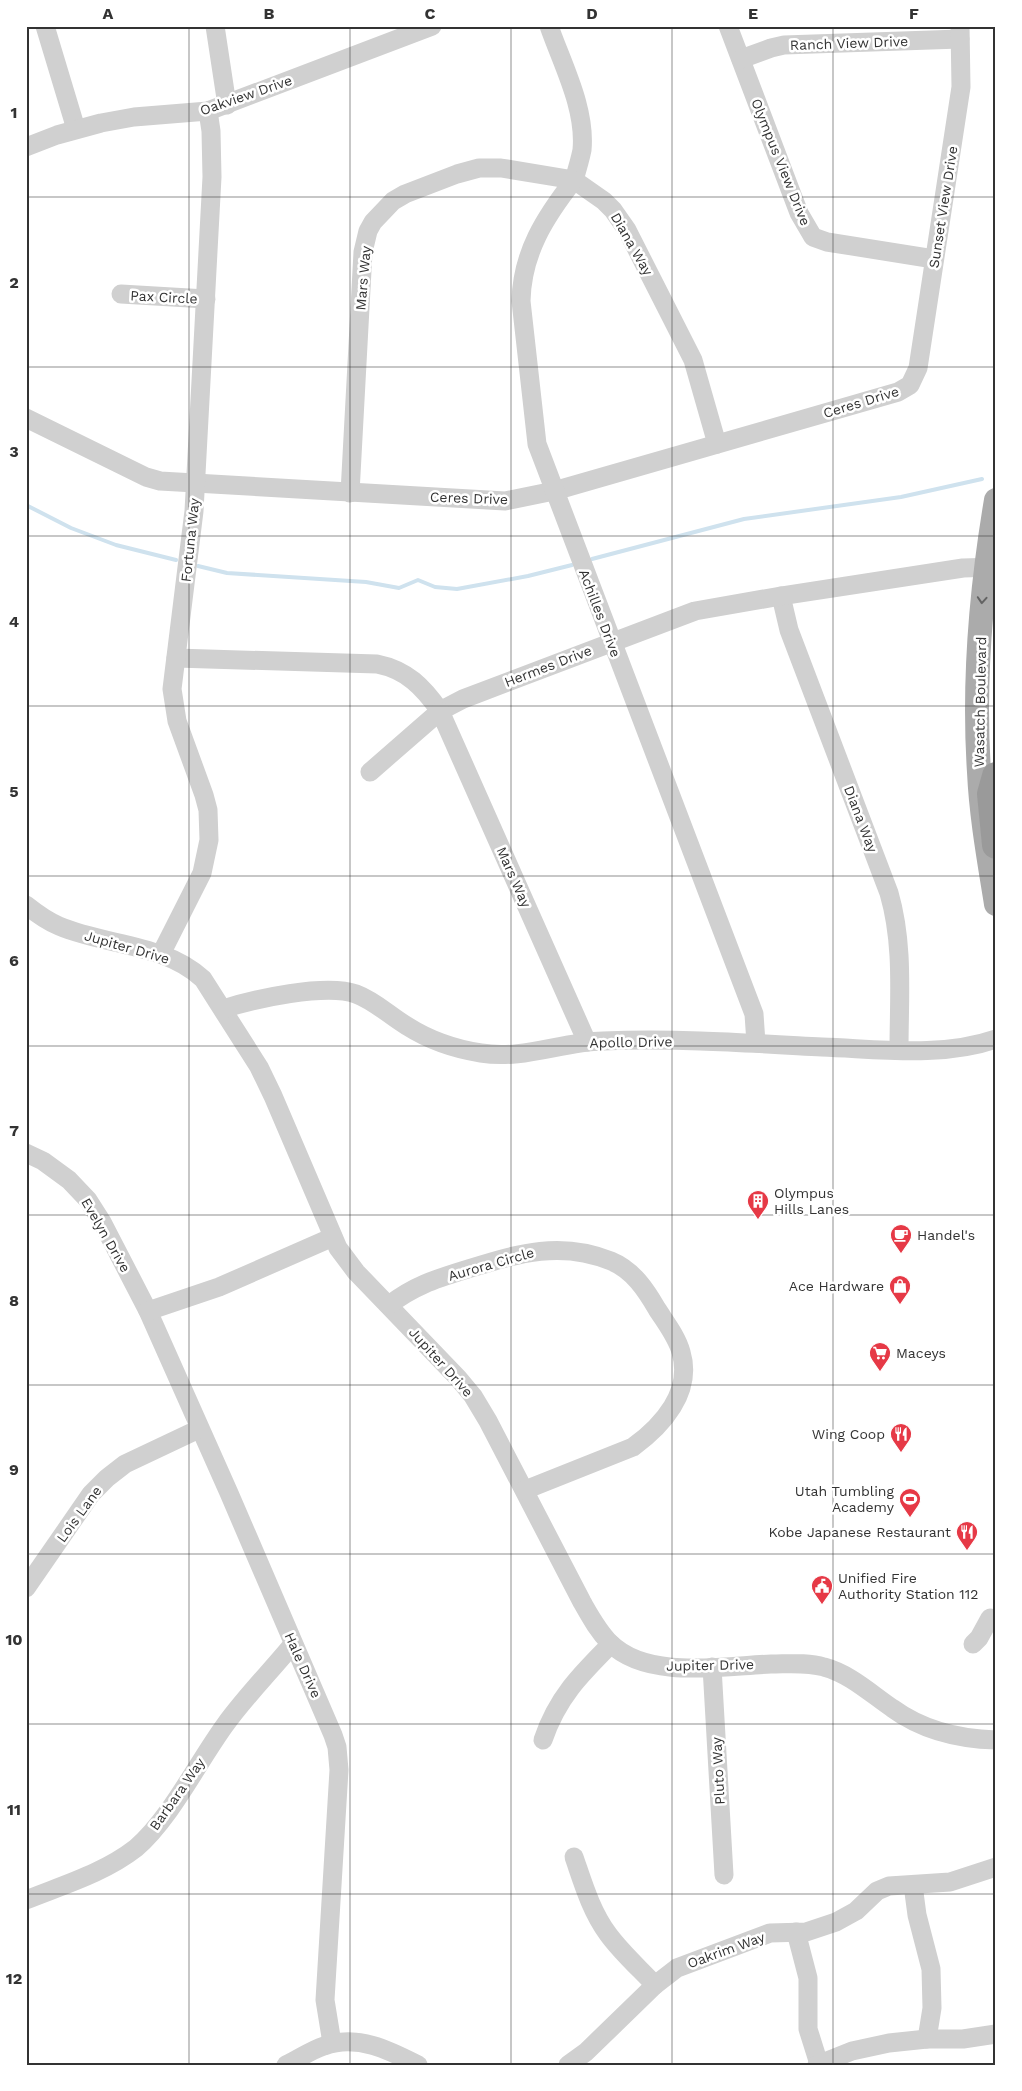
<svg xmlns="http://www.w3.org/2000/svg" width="1022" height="2091" viewBox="0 0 1022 2091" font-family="'Work Sans',sans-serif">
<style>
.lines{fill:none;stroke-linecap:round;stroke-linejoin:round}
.stream{stroke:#cfe2ee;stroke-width:4}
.minor{stroke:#d0d0d0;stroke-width:19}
.major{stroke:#ababab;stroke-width:24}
.highway{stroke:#9a9a9a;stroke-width:28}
.oneway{stroke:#636363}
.grid{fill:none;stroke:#333;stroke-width:1;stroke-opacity:0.55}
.labels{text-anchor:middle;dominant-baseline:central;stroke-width:5;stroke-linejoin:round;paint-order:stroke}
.street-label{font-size:14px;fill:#333;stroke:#fff}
.poi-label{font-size:14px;fill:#333;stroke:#fff;text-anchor:start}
.neatline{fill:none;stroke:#333;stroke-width:2}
.grid-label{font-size:16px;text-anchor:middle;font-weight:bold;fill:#333}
</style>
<rect width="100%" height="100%" fill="#fff"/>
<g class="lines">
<g class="stream">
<polyline points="26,505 71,528 116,545 176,560"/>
<polyline points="592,559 744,519 901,497 982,479"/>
<polyline points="198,566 227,573 366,582 399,588 418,580 435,587 457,589 528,576 572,565"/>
</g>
<g class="minor">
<polyline points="45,26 76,129"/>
<polyline points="215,26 227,105"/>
<path d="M549,26C562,64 586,108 582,150C580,160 577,170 574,180L604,201L613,210L627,230L693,360L717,444"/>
<polyline points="728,26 799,213 813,237 827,242 934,259"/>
<polyline points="741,59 771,48 784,45 960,39"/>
<polyline points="26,147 57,135 101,123 134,117 208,111 432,26"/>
<polyline points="121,294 206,299"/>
<polyline points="26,418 146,477 160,481 505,501 554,491 898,392 910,385 918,368 961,87 960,26"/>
<path d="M350,493L363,252L368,231L373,222L393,201L405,194L457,174L479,168H501L574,180C545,217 522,253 521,301L537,444L754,1014L756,1043"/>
<path d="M781,596L789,630L889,893C904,945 899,997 899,1050"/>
<path d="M176,658L377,664C407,670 423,687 440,711L463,699L695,611L781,596L963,568L996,567"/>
<polyline points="370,772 440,711 587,1042"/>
<path d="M26,905C36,913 47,921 59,926C106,946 164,943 203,979L259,1067L273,1096L338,1248L356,1272L458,1378L473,1396L488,1421L582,1602C590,1616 598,1631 610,1643C647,1680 723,1666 771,1664C788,1664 807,1662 824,1667C850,1674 870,1693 892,1708C922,1730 959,1739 996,1740"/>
<polyline points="161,954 202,873 209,840 208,810 204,795 177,721 172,689 194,511 212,177 211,131 208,111"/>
<path d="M223,1009C254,999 326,983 356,994C375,1001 390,1016 407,1026C429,1040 455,1049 481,1053C523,1060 561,1042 603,1041C676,1038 749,1043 822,1047C879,1049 941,1058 996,1039"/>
<polyline points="26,1153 43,1161 69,1180 88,1200 102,1222 148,1311 229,1493 333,1735 337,1747 339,1770 325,2000 332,2043"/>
<path d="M389,1305C415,1285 436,1279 468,1269C517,1254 560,1240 611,1261C633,1270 646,1290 657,1309C666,1323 677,1337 681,1352C693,1392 662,1426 633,1447L525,1490"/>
<polyline points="148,1311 219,1287 333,1237"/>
<polyline points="26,1588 91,1494 107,1478 125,1464 199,1429"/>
<polyline points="973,1644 979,1638 990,1618"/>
<polyline points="712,1667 724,1875"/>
<path d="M543,1740C557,1698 580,1675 611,1644"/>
<path d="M574,1857C583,1883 591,1911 608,1934C621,1952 639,1968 655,1985"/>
<polyline points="913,1885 917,1915 931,1969 932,2008 927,2039"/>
<path d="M26,1900C63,1885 104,1873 136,1848C170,1819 198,1762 225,1725C245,1697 271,1671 293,1644"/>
<polyline points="796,1932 808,1978 808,2029 819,2064"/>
<path d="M286,2065C299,2059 311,2050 324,2046C357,2034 389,2050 418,2065"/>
<polyline points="568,2065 586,2052 655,1985 677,1968 770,1933 806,1932 836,1922 856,1911 877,1891 889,1886 950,1882 996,1867"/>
<polyline points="817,2065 852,2051 889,2043 927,2039 963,2039 996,2034"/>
</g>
<path class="major" d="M996,500C981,589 973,681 979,772C981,816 989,860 996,904"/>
<polyline class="highway" points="996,776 991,794 996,845"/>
</g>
<defs><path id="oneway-chevron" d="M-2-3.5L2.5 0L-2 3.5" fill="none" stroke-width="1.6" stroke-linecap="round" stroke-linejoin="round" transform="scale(1.25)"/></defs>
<use class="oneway" href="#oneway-chevron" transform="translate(982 600) rotate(94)"/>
<path class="grid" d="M189,26V2065M350,26V2065M511,26V2065M672,26V2065M833,26V2065M26,197H996M26,367H996M26,536H996M26,706H996M26,876H996M26,1046H996M26,1215H996M26,1385H996M26,1554H996M26,1724H996M26,1894H996"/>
<defs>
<g id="building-pin" transform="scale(1.125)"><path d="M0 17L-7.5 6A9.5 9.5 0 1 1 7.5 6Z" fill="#e63946" stroke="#fff"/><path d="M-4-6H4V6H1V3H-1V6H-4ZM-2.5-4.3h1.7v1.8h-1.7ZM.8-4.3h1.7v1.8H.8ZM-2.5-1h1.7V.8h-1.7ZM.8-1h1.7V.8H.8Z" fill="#fff"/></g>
<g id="cafe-pin" transform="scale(1.125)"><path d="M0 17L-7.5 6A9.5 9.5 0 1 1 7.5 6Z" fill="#e63946" stroke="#fff"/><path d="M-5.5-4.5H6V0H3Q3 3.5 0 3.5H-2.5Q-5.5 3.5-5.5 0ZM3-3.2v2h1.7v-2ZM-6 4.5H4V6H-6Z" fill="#fff"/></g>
<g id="shop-pin" transform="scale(1.125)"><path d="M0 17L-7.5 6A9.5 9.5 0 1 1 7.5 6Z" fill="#e63946" stroke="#fff"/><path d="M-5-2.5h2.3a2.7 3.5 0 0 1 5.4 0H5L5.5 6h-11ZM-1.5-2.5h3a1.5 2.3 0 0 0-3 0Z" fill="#fff"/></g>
<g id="supermarket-pin" transform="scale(1.125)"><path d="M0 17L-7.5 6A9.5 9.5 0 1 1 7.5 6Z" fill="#e63946" stroke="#fff"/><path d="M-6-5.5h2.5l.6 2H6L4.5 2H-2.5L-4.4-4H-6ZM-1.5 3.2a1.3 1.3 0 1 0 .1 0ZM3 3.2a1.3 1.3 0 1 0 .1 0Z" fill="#fff"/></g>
<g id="restaurant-pin" transform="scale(1.125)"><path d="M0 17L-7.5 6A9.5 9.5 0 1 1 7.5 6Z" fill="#e63946" stroke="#fff"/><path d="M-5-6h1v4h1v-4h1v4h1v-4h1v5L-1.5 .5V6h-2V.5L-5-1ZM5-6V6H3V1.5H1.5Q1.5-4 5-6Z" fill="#fff"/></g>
<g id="stadium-pin" transform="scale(1.125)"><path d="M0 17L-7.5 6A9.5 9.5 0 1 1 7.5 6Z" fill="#e63946" stroke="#fff"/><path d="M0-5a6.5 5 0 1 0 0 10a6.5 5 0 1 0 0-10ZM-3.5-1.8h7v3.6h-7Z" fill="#fff"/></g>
<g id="civic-pin" transform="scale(1.125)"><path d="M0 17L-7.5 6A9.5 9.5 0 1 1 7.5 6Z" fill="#e63946" stroke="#fff"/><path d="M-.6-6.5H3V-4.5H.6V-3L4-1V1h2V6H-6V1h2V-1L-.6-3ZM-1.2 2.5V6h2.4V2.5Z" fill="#fff"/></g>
</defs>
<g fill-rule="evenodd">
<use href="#building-pin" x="758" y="1201"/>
<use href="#cafe-pin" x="901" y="1235"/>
<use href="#shop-pin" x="900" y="1286"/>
<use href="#supermarket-pin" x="880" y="1353"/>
<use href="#restaurant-pin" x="901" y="1434"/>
<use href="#stadium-pin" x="910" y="1499"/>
<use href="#restaurant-pin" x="967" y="1532"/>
<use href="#civic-pin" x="822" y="1586"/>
</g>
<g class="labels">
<g class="street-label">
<text transform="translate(849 43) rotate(-2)">Ranch View Drive</text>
<text transform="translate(246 95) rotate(-19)">Oakview Drive</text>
<text transform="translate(781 162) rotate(68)">Olympus View Drive</text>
<text transform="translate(943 207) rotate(-81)">Sunset View Drive</text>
<text transform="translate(632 244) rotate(60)">Diana Way</text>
<text transform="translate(363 278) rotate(-85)">Mars Way</text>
<text transform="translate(164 297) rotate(3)">Pax Circle</text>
<text transform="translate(861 402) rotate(-17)">Ceres Drive</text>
<text transform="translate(469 498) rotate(2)">Ceres Drive</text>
<text transform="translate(190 540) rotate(-84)">Fortuna Way</text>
<text transform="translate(600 613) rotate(69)">Achilles Drive</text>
<text transform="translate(548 666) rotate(-21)">Hermes Drive</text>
<text transform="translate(980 702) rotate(-89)">Wasatch Boulevard</text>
<text transform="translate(861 819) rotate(69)">Diana Way</text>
<text transform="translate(514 877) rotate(66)">Mars Way</text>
<text transform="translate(127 947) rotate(16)">Jupiter Drive</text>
<text transform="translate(631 1042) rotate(-1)">Apollo Drive</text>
<text transform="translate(106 1235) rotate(60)">Evelyn Drive</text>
<text transform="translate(491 1264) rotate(-16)">Aurora Circle</text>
<text transform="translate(441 1362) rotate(48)">Jupiter Drive</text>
<text transform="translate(79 1514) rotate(-54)">Lois Lane</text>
<text transform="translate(303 1665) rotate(66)">Hale Drive</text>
<text transform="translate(710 1665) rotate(-1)">Jupiter Drive</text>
<text transform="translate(718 1771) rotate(-93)">Pluto Way</text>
<text transform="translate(177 1794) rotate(-55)">Barbara Way</text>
<text transform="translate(726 1950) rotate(-20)">Oakrim Way</text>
</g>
<g class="poi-label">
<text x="774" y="1193">Olympus<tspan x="774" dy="16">Hills Lanes</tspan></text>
<text x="917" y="1235">Handel's</text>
<text x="884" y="1286" text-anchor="end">Ace Hardware</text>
<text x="896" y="1353">Maceys</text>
<text x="885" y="1434" text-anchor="end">Wing Coop</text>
<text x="894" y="1491" text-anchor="end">Utah Tumbling<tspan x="894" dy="16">Academy</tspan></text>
<text x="951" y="1532" text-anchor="end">Kobe Japanese Restaurant</text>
<text x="838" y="1578">Unified Fire<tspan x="838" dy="16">Authority Station 112</tspan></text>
</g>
</g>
<rect width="1022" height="2091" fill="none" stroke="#ffffff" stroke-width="55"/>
<rect x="28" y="28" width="966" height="2036" class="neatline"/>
<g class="grid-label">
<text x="108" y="19">A</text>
<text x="269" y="19">B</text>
<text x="430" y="19">C</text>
<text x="592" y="19">D</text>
<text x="753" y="19">E</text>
<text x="914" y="19">F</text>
<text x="14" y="118">1</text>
<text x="14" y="288">2</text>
<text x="14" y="457">3</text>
<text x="14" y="627">4</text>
<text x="14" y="797">5</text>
<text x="14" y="966">6</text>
<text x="14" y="1136">7</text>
<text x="14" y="1306">8</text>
<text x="14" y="1475">9</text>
<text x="14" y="1645">10</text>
<text x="14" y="1815">11</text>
<text x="14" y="1984">12</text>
</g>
</svg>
